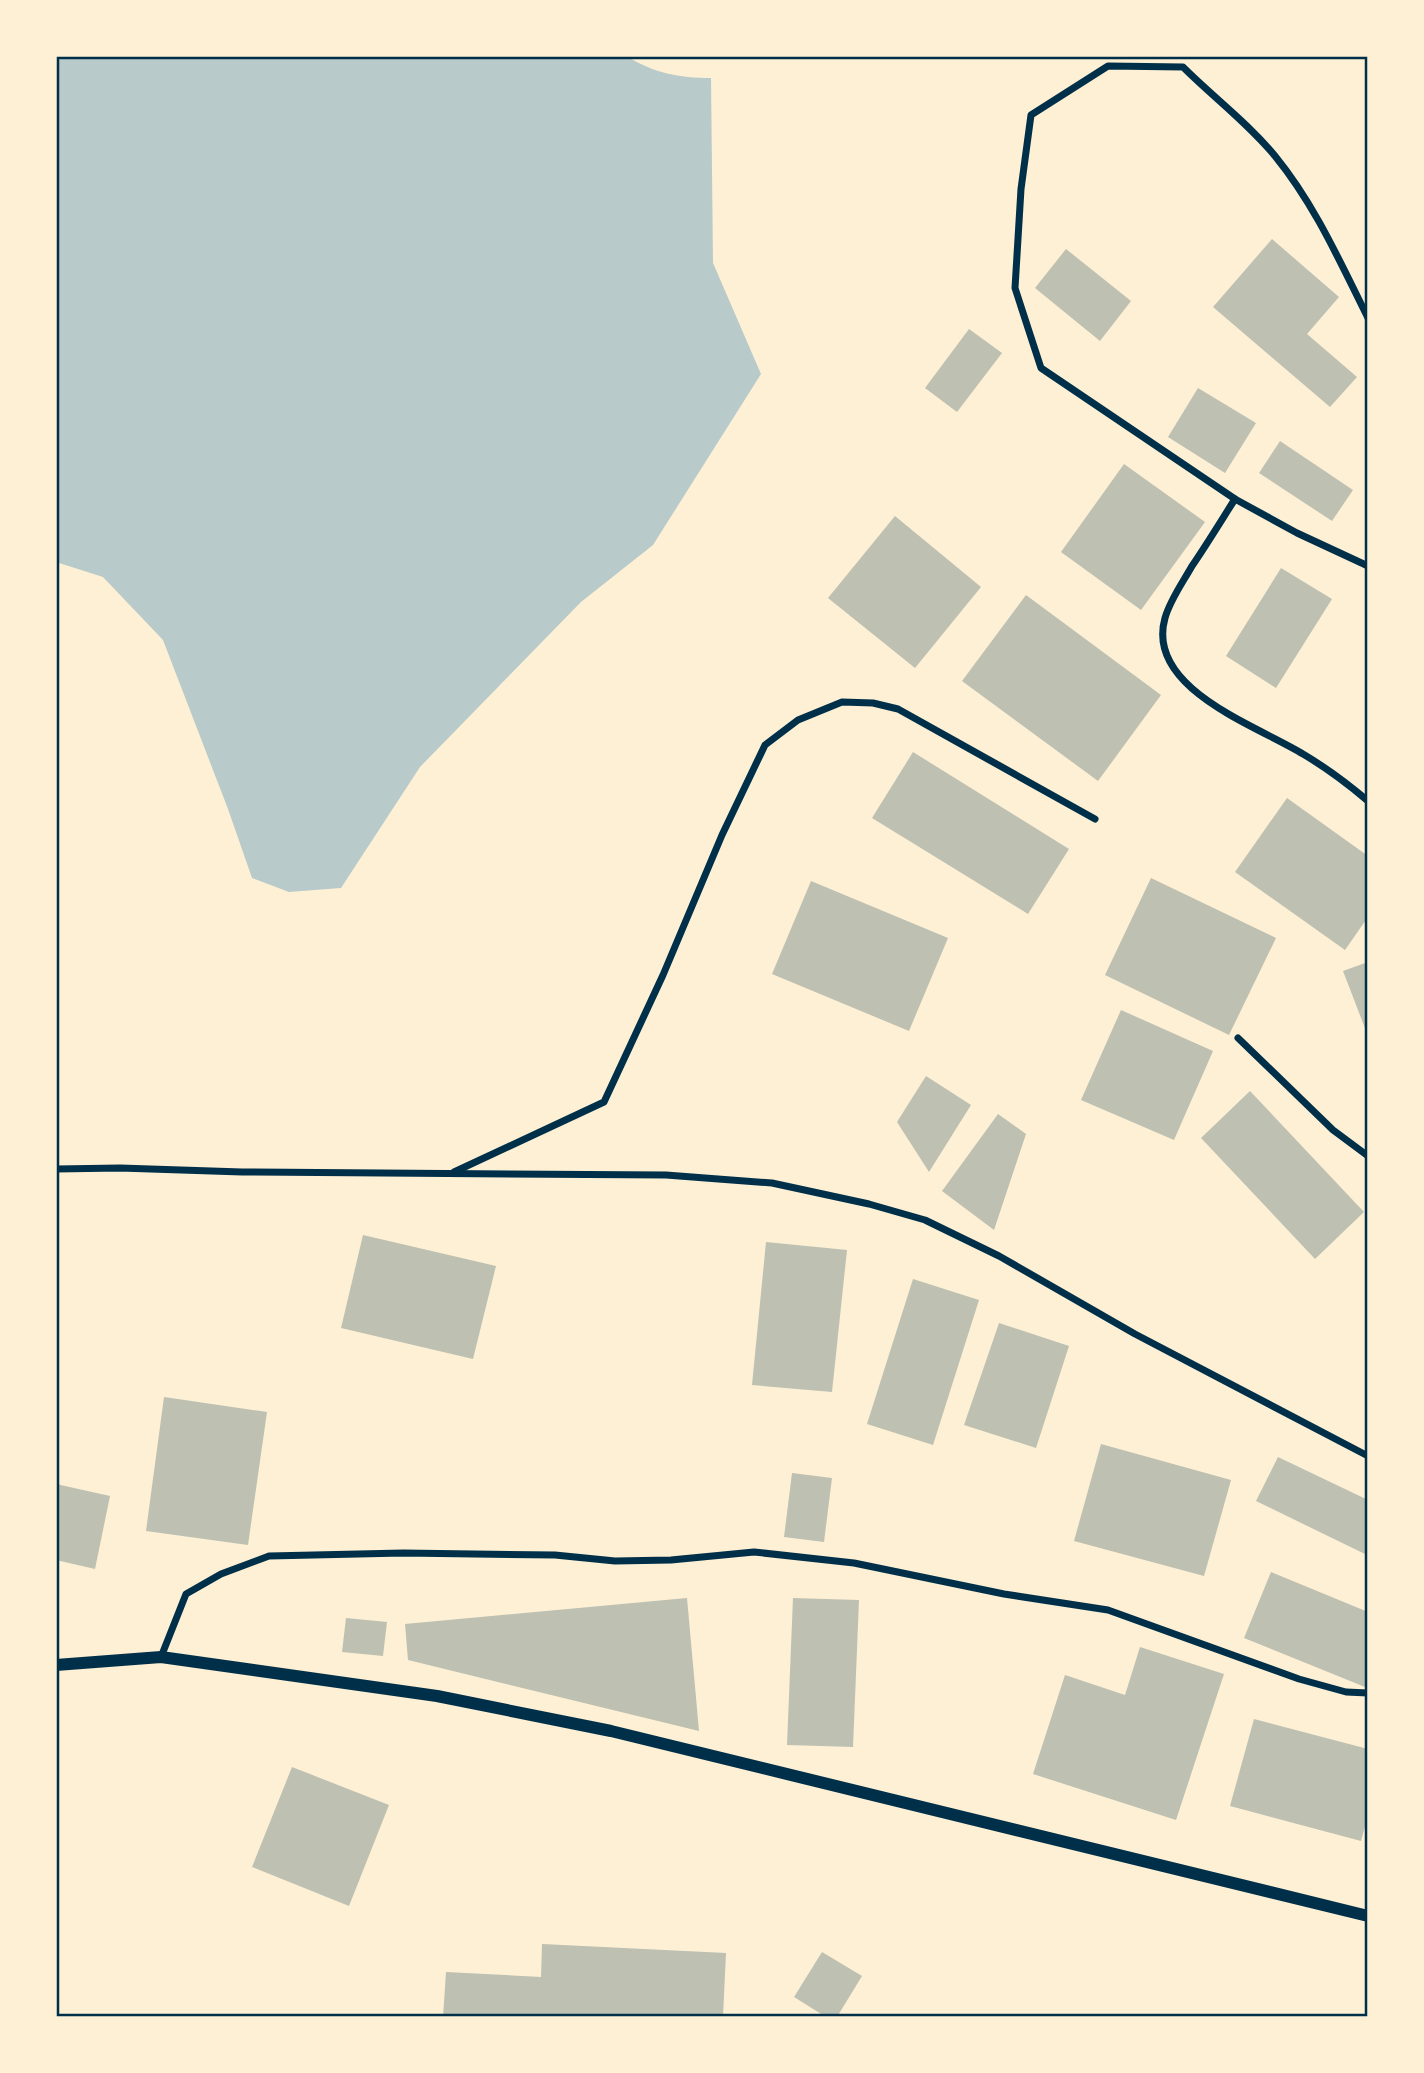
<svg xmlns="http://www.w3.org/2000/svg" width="1424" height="2073" viewBox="0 0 1424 2073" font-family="Manrope,sans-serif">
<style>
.green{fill:#b9caca}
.building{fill:#bec0b2}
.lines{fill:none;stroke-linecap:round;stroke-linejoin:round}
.minor{stroke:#003049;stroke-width:7}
.tertiary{stroke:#003049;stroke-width:12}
.neatline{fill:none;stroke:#003049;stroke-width:2.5}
</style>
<rect width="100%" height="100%" fill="#fdf0d5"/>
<path class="green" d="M67,56H626C654,73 679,78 711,78L713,263L761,374L653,545L581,602L420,767L341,888L289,892L252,878L228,809L163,640L103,577L56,562V61Z"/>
<g class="building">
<polygon points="1272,239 1339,297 1307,334 1357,377 1330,407 1213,307"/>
<polygon points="1066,249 1131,301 1100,341 1035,288"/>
<polygon points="969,329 1002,353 957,412 925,388"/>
<polygon points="1198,388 1256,423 1225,473 1168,437"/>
<polygon points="1280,441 1353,490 1332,521 1259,473"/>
<polygon points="1124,464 1205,522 1141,610 1061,552"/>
<polygon points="895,516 981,587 915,668 828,598"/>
<polygon points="1281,568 1332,599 1276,688 1226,656"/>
<polygon points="1026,595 1161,695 1098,781 962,681"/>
<polygon points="913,752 1069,849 1028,914 872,818"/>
<polygon points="1287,798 1368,856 1368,917 1345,950 1235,872"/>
<polygon points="1151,878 1276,938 1229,1035 1105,975"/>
<polygon points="811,881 948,938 909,1031 772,974"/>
<polygon points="1368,962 1368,1036 1343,971"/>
<polygon points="1121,1010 1213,1051 1174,1140 1081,1100"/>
<polygon points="926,1076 971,1105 929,1172 897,1122"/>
<polygon points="1250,1091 1364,1212 1315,1259 1201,1138"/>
<polygon points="998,1114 1026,1134 994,1230 942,1191"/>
<polygon points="363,1235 496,1266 473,1359 341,1328"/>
<polygon points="766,1242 847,1250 832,1392 752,1385"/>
<polygon points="913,1279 979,1300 933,1445 867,1424"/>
<polygon points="999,1323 1069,1346 1036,1448 964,1425"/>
<polygon points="164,1397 267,1412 248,1545 146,1531"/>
<polygon points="1101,1444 1231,1480 1204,1576 1074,1541"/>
<polygon points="1278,1457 1368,1500 1367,1555 1256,1501"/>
<polygon points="792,1473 832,1478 824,1542 784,1537"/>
<polygon points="56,1484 110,1496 95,1569 56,1560"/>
<polygon points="1271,1572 1368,1612 1368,1679 1365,1687 1244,1638"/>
<polygon points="687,1598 699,1731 408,1660 405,1624"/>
<polygon points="793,1598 859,1600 853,1747 787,1745"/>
<polygon points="346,1618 387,1622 383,1656 342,1652"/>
<polygon points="1140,1647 1224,1674 1176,1820 1033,1774 1065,1675 1125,1695"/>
<polygon points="1254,1719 1368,1749 1368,1815 1361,1841 1230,1806"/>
<polygon points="292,1767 389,1805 349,1906 252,1867"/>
<polygon points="542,1944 726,1953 723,2017 443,2017 446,1972 541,1977"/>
<polygon points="822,1952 862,1976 837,2017 826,2017 794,1997"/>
</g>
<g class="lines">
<g class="minor">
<path d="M1368,318C1340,262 1315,205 1275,156C1248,123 1213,97 1183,67L1108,66L1031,115L1021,189L1015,288L1041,368L1235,499L1297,533L1368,566"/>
<path d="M1235,499C1221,521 1207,544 1192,566C1183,582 1170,600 1165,618C1145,689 1258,726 1303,754C1325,767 1348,784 1368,801"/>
<polyline points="1238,1038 1333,1130 1368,1156"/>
<polyline points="56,1169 120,1168 242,1172 666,1175 772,1183 869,1204 925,1220 999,1256 1135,1334 1368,1456"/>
<polyline points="454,1172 604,1102 663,975 722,835 765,745 798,720 842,702 873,703 898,709 1095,819"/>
<polyline points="161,1657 186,1594 221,1574 269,1556 403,1553 555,1555 615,1561 671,1560 754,1552 854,1563 1004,1594 1108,1610 1299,1679 1346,1692 1368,1693"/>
</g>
<polyline class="tertiary" points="56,1665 161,1657 437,1696 611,1731 1368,1916"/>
</g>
<rect width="1424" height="2073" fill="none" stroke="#fdf0d5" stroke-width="116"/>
<rect x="58" y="58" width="1308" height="1957" class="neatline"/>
</svg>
